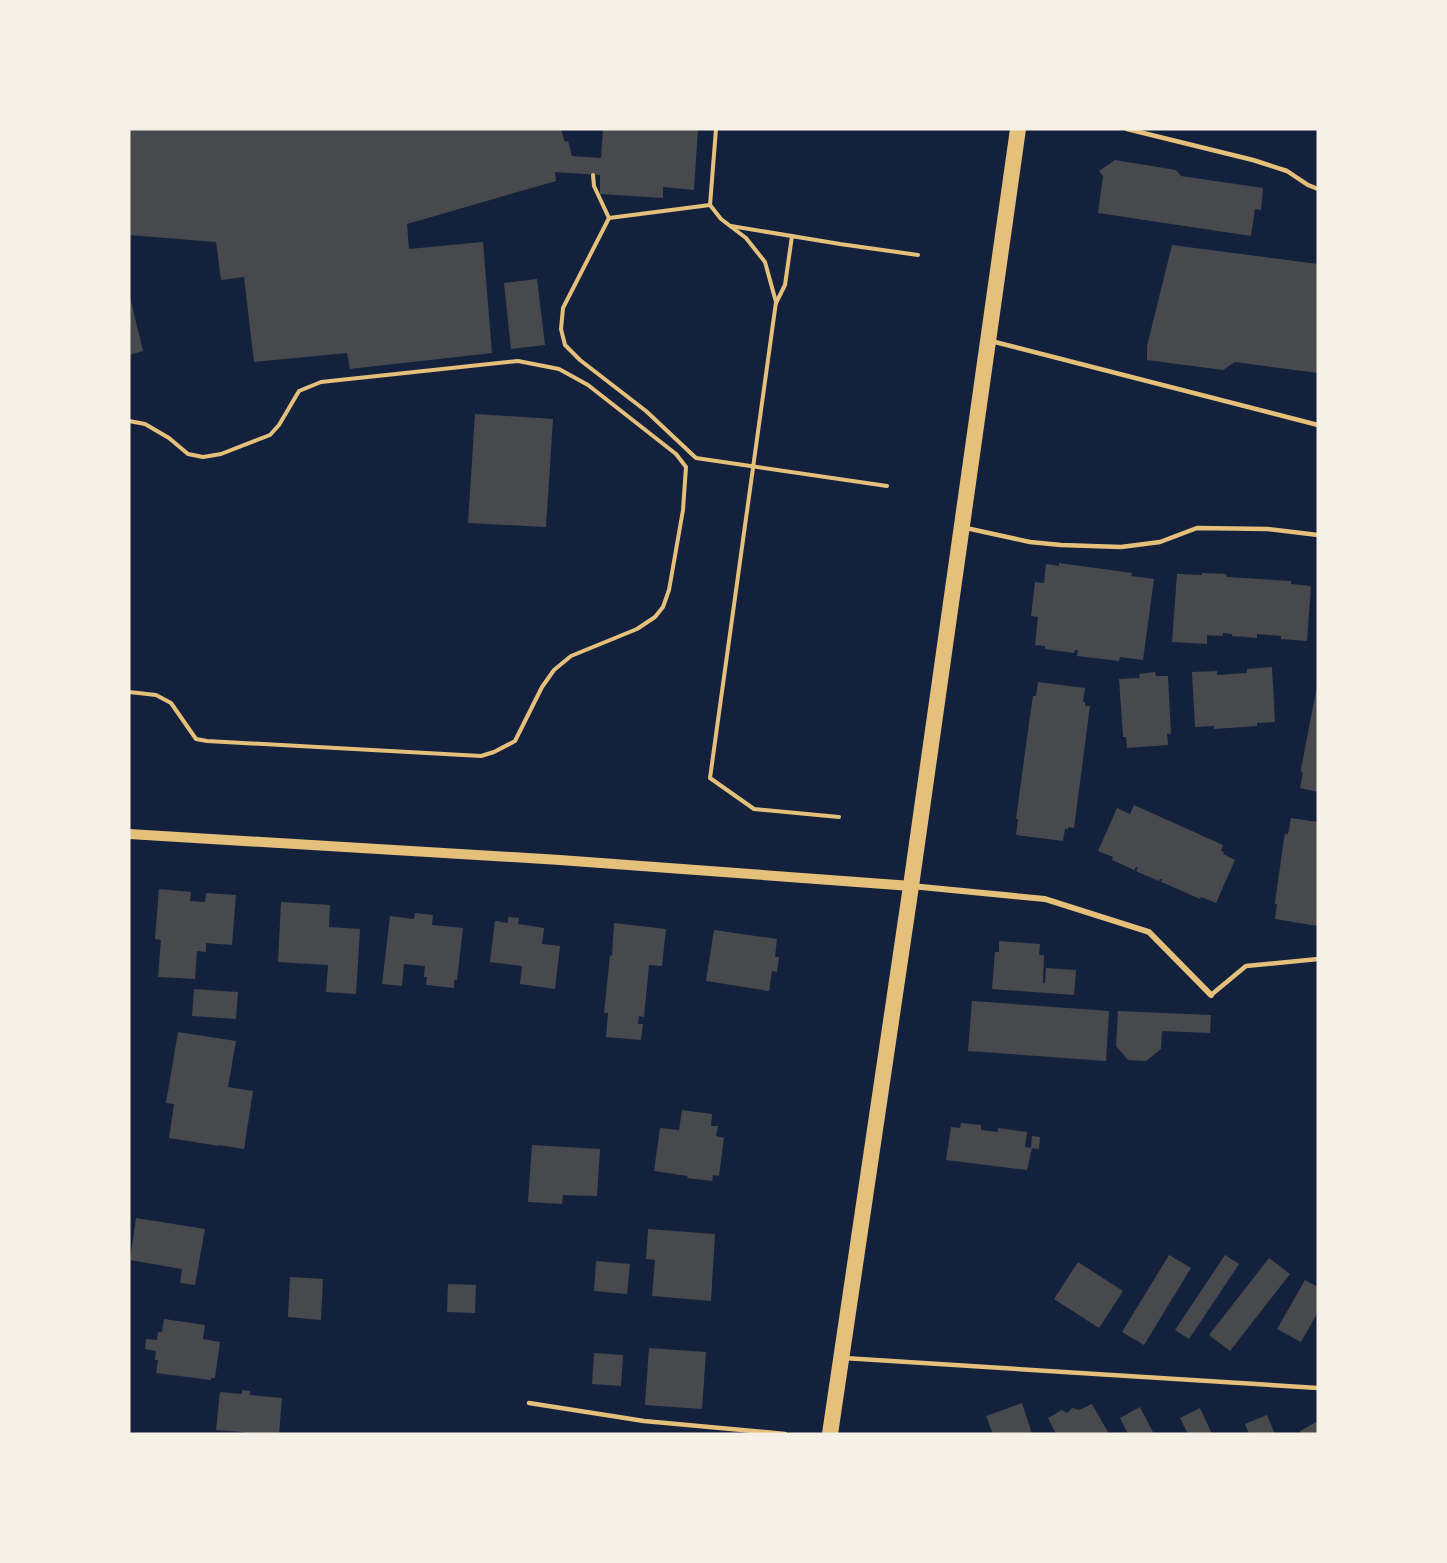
<svg xmlns="http://www.w3.org/2000/svg" width="1447" height="1563" viewBox="0 0 1447 1563" font-family="Helvetica,sans-serif">
<style>
.building{fill:#48494c}
.lines{fill:none;stroke-linecap:round;stroke-linejoin:round}
.path{stroke:#e5c07b;stroke-width:4}
.service{stroke:#e5c07b;stroke-width:4.5}
.minor{stroke:#e5c07b;stroke-width:6}
.tertiary{stroke:#e5c07b;stroke-width:10}
.trunk{stroke:#e5c07b;stroke-width:16}
</style>
<rect width="100%" height="100%" fill="#14213d"/>
<g class="building">
<polygon points="129,129 561,129 565,142 568,141 572,156 601,158 603,129 698,129 694,190 663,187 663,198 600,194 600,175 555,172 556,181 407,224 409,249 483,242 492,353 350,369 347,353 254,362 244,277 221,280 216,242 129,235"/>
<polygon points="1115,160 1176,170 1181,176 1263,188 1261,210 1255,209 1251,236 1098,213 1103,176 1099,171"/>
<polygon points="1172,245 1318,264 1318,373 1235,362 1223,370 1147,360 1147,346"/>
<polygon points="537,279 545,345 511,349 504,283"/>
<polygon points="130,297 143,351 129,355 129,298"/>
<polygon points="475,414 553,419 546,527 468,523"/>
<polygon points="1059,563 1132,573 1131,576 1154,579 1143,660 1120,657 1119,661 1077,656 1078,650 1075,650 1074,653 1045,649 1045,646 1035,645 1038,617 1031,616 1035,582 1044,583 1046,564 1059,566"/>
<polygon points="1202,573 1226,574 1227,577 1291,581 1291,584 1311,586 1307,641 1281,639 1281,636 1257,634 1257,638 1232,636 1232,634 1223,633 1223,636 1207,635 1207,644 1172,642 1177,574 1202,575"/>
<polygon points="1272,667 1275,722 1257,723 1257,726 1214,729 1214,726 1195,727 1192,672 1217,671 1217,675 1247,673 1247,669"/>
<polygon points="1155,672 1156,676 1168,676 1171,734 1167,734 1168,745 1127,748 1126,737 1123,737 1123,735 1119,679 1140,678 1139,674"/>
<polygon points="1038,682 1085,688 1083,702 1085,702 1085,706 1090,706 1074,828 1068,827 1068,829 1065,829 1063,841 1016,835 1018,819 1016,819 1029,723 1033,696 1036,696"/>
<polygon points="1317,686 1318,687 1318,792 1300,788 1303,773 1301,772 1301,769"/>
<polygon points="1134,805 1223,845 1221,851 1224,852 1223,854 1235,860 1216,903 1201,897 1200,899 1164,883 1161,882 1162,879 1160,879 1159,881 1140,873 1136,871 1138,868 1136,867 1134,870 1112,860 1113,857 1098,851 1117,808 1130,814"/>
<polygon points="1291,818 1318,822 1318,926 1275,919 1277,904 1275,904 1275,902 1284,839 1285,834 1288,834"/>
<polygon points="159,889 191,892 190,901 205,902 206,893 236,895 232,945 206,943 206,952 197,951 195,979 158,977 161,940 155,939"/>
<polygon points="281,902 330,905 329,927 360,929 356,994 326,992 328,965 278,962"/>
<polygon points="415,913 433,915 432,925 463,928 457,980 454,980 454,988 426,985 427,977 424,977 425,966 404,964 402,986 382,984 390,916 414,919"/>
<polygon points="508,917 519,918 518,924 544,928 542,944 560,946 555,989 520,984 522,966 490,962 495,921 508,923"/>
<polygon points="614,923 666,929 662,966 649,965 644,1017 639,1016 638,1024 643,1024 641,1040 606,1037 608,1013 604,1013 610,955 612,956"/>
<polygon points="714,930 777,939 775,957 779,957 777,972 772,971 769,991 706,981"/>
<polygon points="999,941 1040,944 1039,955 1044,955 1043,983 1045,983 1046,968 1076,970 1074,995 992,989 995,952 999,952"/>
<polygon points="194,989 238,992 236,1019 192,1016"/>
<polygon points="972,1001 1109,1011 1106,1061 968,1051"/>
<polygon points="1118,1011 1211,1015 1210,1033 1162,1031 1161,1049 1146,1061 1128,1060 1116,1046"/>
<polygon points="178,1032 236,1041 228,1087 253,1091 244,1149 219,1145 219,1146 169,1138 174,1104 166,1103"/>
<polygon points="682,1110 712,1114 711,1126 718,1126 716,1136 724,1138 719,1176 713,1175 712,1181 687,1178 688,1176 654,1171 660,1128 679,1130"/>
<polygon points="961,1123 981,1125 981,1130 998,1132 998,1128 1027,1132 1025,1147 1032,1148 1027,1170 946,1160 951,1127 960,1128"/>
<polygon points="1032,1136 1040,1137 1039,1149 1031,1148"/>
<polygon points="532,1145 600,1149 597,1196 563,1195 562,1204 528,1202"/>
<polygon points="136,1218 205,1229 195,1285 180,1283 182,1269 130,1260"/>
<polygon points="648,1229 715,1234 711,1301 652,1296 655,1260 646,1259"/>
<polygon points="1169,1255 1191,1268 1144,1345 1122,1332"/>
<polygon points="1225,1255 1239,1264 1189,1339 1175,1330"/>
<polygon points="1269,1258 1290,1274 1230,1351 1209,1335"/>
<polygon points="596,1261 630,1264 627,1294 594,1291"/>
<polygon points="1078,1262 1123,1291 1099,1328 1054,1299"/>
<polygon points="290,1277 323,1279 321,1320 288,1317"/>
<polygon points="1305,1280 1318,1287 1318,1312 1301,1342 1277,1329"/>
<polygon points="448,1284 476,1285 475,1313 447,1312"/>
<polygon points="164,1319 205,1325 203,1339 220,1342 215,1378 211,1378 211,1380 156,1373 158,1360 155,1360 156,1351 145,1349 146,1339 157,1340 158,1332 162,1332"/>
<polygon points="649,1348 706,1352 702,1409 645,1405"/>
<polygon points="594,1353 623,1355 621,1386 592,1384"/>
<polygon points="242,1390 250,1391 250,1395 282,1398 279,1434 243,1434 243,1432 216,1430 220,1392 242,1394"/>
<polygon points="1022,1403 1032,1434 993,1434 986,1416"/>
<polygon points="1092,1404 1109,1434 1056,1434 1048,1418 1062,1410 1067,1413 1072,1408 1079,1410"/>
<polygon points="1140,1407 1154,1434 1128,1434 1120,1418"/>
<polygon points="1200,1408 1212,1434 1188,1434 1180,1418"/>
<polygon points="1267,1415 1275,1434 1249,1434 1245,1424"/>
<polygon points="1318,1421 1318,1434 1302,1434 1300,1431"/>
</g>
<g class="lines">
<g class="path">
<polyline points="716,129 710,205 721,219 746,238 765,262 776,302 710,778 754,809 839,817"/>
<polyline points="593,175 594,186 609,218"/>
<polyline points="710,205 609,218 563,308 561,329 565,345 580,360 646,411 696,458 887,486"/>
<polyline points="731,226 840,244 918,255"/>
<polyline points="776,303 785,285 792,236"/>
<polyline points="129,421 145,424 169,438 188,454 203,457 221,454 270,435 279,425 299,391 321,382 518,361 559,369 588,385 676,454 686,467 683,510 669,590 663,607 655,617 637,629 571,656 554,670 542,687 515,741 494,752 481,756 207,741 196,739 171,703 156,695 129,692"/>
</g>
<g class="service">
<polyline points="1127,129 1253,160 1287,171 1308,185 1318,189"/>
<polyline points="991,341 1318,425"/>
<polyline points="966,528 1030,542 1061,545 1121,547 1160,542 1197,528 1267,529 1318,535"/>
<polyline points="1211,995 1246,966 1318,959"/>
<polyline points="844,1358 1318,1388"/>
<polyline points="529,1403 644,1421 785,1434"/>
</g>
<polyline class="minor" points="911,886 1045,899 1149,932 1211,995"/>
<polyline class="tertiary" points="129,834 560,860 911,886"/>
<polyline class="trunk" points="830,1434 911,886 1018,129"/>
</g>
<rect width="1447" height="1563" fill="none" stroke="#f6f1e7" stroke-width="261"/>
</svg>
